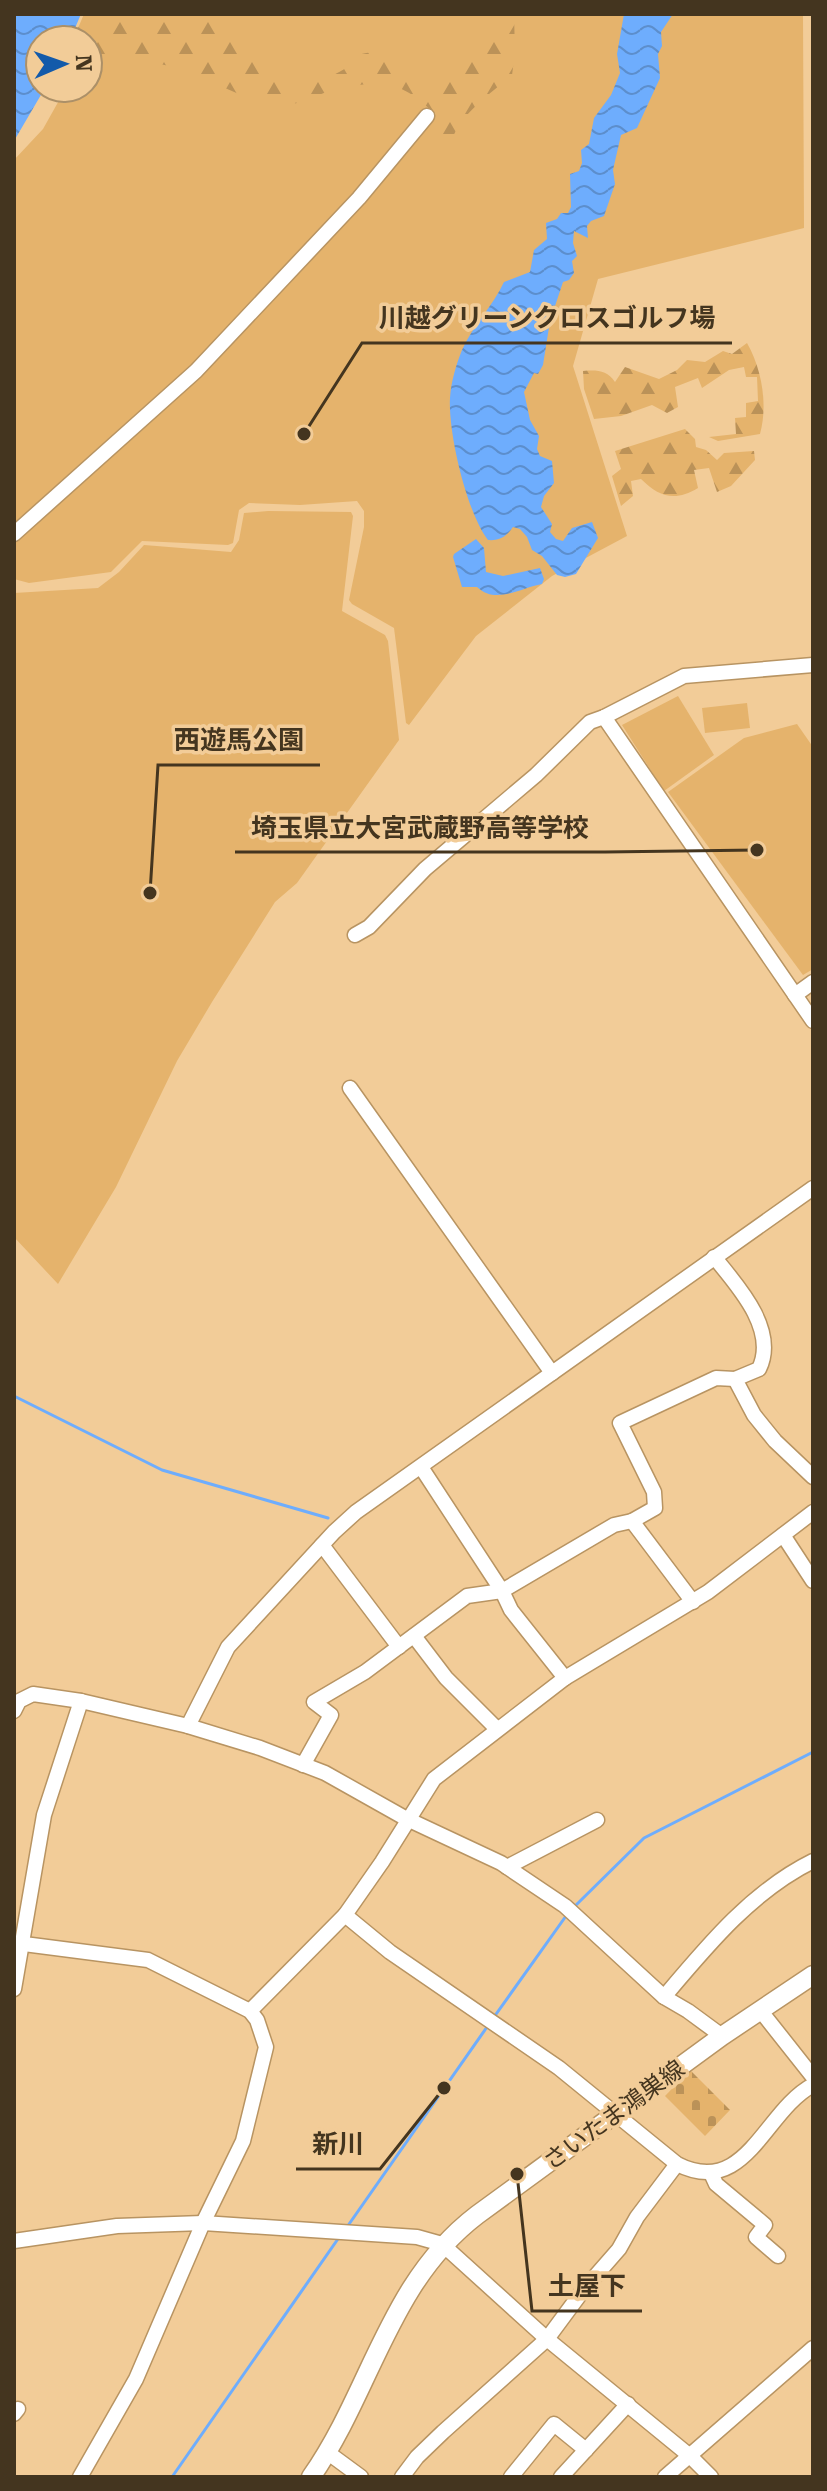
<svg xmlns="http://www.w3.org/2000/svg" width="827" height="2491" viewBox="0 0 827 2491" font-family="'Roboto Serif','Noto Sans JP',serif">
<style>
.green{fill:#e5b36c}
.forest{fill:url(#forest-firs)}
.cemetery{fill:url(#cemetery-stones)}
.water{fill:url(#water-waves)}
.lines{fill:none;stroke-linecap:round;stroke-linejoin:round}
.stream{stroke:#6eadfd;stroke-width:3}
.minor-casing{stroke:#b89462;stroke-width:17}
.major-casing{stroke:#b89462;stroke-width:21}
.minor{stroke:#fff;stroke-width:14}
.major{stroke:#fff;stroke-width:18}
.labels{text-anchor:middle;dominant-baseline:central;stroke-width:7;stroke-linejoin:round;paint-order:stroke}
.street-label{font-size:24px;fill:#44351f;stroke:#f2cc98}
.leader{fill:none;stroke:#44351f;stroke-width:3}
.callout-dot{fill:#44351f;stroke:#f2cc98;stroke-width:3}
.callout-label{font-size:26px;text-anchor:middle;font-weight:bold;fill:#44351f;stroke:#f2cc98;stroke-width:7;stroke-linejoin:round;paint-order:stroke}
</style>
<defs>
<pattern id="forest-firs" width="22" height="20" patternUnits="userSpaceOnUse" patternTransform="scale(2)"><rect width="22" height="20" fill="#e5b36c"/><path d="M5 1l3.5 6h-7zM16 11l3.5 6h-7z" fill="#bb9258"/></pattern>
<pattern id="cemetery-stones" width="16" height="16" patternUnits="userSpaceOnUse" patternTransform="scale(2)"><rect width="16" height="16" fill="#e5b36c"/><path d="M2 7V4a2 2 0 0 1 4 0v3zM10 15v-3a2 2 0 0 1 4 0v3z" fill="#bb9258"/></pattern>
<pattern id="water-waves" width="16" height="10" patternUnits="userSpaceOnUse" patternTransform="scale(2)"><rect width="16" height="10" fill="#6eadfd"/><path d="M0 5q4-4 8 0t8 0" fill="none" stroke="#5c8ecc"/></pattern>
</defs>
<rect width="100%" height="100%" fill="#f2cc98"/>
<g class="green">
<polygon points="104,14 803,14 804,228 598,279 573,366 627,536 552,576 476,636 409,725 406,723 394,628 352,604 349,600 364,527 364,511 357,501 300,505 249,503 239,510 233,543 228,545 142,541 111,572 29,583 14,579 14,160 43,129 66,88 88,88 88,51"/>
<polygon points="268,511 351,512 353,516 342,611 385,635 388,641 399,740 297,883 275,902 212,1002 177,1061 116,1187 58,1284 14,1237 14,593 98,588 119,572 144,545 231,552 239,540 244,513"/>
<polygon points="678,696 714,755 664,791 622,725"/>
<polygon points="747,703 750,728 705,733 702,708"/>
<polygon points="797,724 813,747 813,969 803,975 668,792 744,738"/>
</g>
<g class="forest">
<path d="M84,14H220L229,20L252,46V57L259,64L274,66L289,86C308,82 347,77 354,57C374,48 379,55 398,56L412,79L435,101L482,36L489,14H514L515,53L512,75C488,96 453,118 449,152H443L436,159L435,141L439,118C414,93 398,80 359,85C351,86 342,86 334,89C302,101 294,110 257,102L179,68L155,63L143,64L126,57L109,66L90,62L88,65V40H73Z"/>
<path d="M747,343C762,369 768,405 760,434L718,441L709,437L736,434L735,418L746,417V403L758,401L757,377H746L744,367L729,370L702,388L698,378L675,387L678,407L667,413L652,405L621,416L594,419L584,389L583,371C597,370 607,370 615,382L625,367L659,379L677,370L687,360L705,362L723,351L732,354Z"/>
<path d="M685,429L695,439L696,447L706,450L717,460L724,453L754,451L755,460L731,486L717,492L709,468L694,470L698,488C675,502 659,497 641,479L631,481L633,496L621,506L612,476L621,469L615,451Z"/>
</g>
<polygon class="cemetery" points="690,2070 730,2110 705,2136 665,2096"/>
<g class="water">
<polygon points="14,14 81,14 70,40 40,40 40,88 45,88 14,141"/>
<path d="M624,14H673L661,32L662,46L658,54L660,78L637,128L621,135L613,170L615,184L604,216L591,221L587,226L588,238L574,231L573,243L577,256L572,261L574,273L569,280L563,282L550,321L543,365L538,374L534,373L524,392L530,420L539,436L537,449L540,456L552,461L554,483L544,496L541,507L552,524L550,532L556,539L563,541L572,528L592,522L598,538L576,574L565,577L557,575L542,556L532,550L527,537L520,529L513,527C507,536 500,541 488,540C467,513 448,433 450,398C451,382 456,365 462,350C473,325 493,306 504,282L530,272L534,250L547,239L546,223L557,219L561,213H568L571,207L570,174L579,171L582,163L581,150L589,144L594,118L611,95L620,73L617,54Z"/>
<path d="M476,539L484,548L486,572L503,576L540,568L544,579L542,584C520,588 496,605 477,587H462L453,557L454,554Z"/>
</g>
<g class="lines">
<g class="stream">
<polyline points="14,1396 162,1470 328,1518"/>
<polyline points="574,1907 644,1838 813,1752"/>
<polyline points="494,2017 566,1916"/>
<polyline points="347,2227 487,2027"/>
<polyline points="172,2477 340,2236"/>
</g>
<g class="minor-casing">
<g id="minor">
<polyline points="14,534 196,371 359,198 427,116"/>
<polyline points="604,717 813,1021"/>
<polyline points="355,935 369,927 425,869 536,775 590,722 604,717 684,676 813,665"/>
<polyline points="795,995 813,982"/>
<polyline points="350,1088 552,1373"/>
<path d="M714,1257C738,1286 778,1330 759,1369L735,1379L754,1415L775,1441L813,1477"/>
<polyline points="421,1467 502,1591 511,1610 565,1678"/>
<polyline points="632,1521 693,1602"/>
<polyline points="783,1535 813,1581"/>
<polyline points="322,1545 399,1647"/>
<polyline points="414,1636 446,1678 497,1729"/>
<polyline points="14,1711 19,1701 33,1694 81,1701 188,1726 260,1748 325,1773 405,1818 501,1863 565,1906 664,1997 688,2011 722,2036"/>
<polyline points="188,1726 228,1647 334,1532 356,1512 813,1188"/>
<polyline points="303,1765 331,1715 314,1702 365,1672 467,1596 502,1591 614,1525 632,1521 655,1508 654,1492 620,1423 716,1378 735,1379"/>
<polyline points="507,1867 597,1820"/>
<path d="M345,1915L390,1952L559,2068L677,2164C746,2199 764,2111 813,2085"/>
<polyline points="24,1944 148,1960 250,2011 257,2020 266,2047 243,2141 203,2223 136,2379 80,2477"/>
<polyline points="14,1989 44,1815 81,1701"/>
<path d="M664,1997C707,1946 752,1891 813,1861"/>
<polyline points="760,2010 813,2077"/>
<polyline points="250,2011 345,1915 382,1862 434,1779 565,1678 708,1592 813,1512"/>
<polyline points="711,2173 716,2184 765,2225 756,2237 778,2256"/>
<polyline points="14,2241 117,2226 203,2223 417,2237 442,2244 547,2339 690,2456 711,2477"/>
<polyline points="14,2414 18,2409"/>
<polyline points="327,2452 361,2477"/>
<polyline points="402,2477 417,2457 443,2432 547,2339 584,2289 619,2249 637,2217 677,2164"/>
<polyline points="511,2477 554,2424 586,2450"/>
<polyline points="561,2477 628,2404"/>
<polyline points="665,2477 813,2348"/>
</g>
</g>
<g class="major-casing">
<path id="major" d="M311,2477C372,2390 388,2283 477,2215L722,2036L813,1975"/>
</g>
<use href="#minor" class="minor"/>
<use href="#major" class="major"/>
</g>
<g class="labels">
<g class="street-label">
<text transform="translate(614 2115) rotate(-36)">さいたま鴻巣線</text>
</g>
</g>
<path class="leader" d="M304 434L362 343H732M150 893L158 765H320M757 850L605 852H235M444 2088L380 2169H296M517 2174L532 2311H642"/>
<g class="callout-dot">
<circle cx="304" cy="434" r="8"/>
<circle cx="150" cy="893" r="8"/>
<circle cx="757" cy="850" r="8"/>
<circle cx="444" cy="2088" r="8"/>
<circle cx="517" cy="2174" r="8"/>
</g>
<g class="callout-label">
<text x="547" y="327">川越グリーンクロスゴルフ場</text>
<text x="239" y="749">西遊馬公園</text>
<text x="420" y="837">埼玉県立大宮武蔵野高等学校</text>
<text x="338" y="2153">新川</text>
<text x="587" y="2295">土屋下</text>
</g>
<rect width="827" height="2491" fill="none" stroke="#44351f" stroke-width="32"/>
<g transform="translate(64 64) rotate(88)"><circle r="38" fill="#f2cc98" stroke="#ac9068" stroke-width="2"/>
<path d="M0-6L14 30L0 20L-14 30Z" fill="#135aaa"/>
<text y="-12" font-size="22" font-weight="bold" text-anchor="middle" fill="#44351f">N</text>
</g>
</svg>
